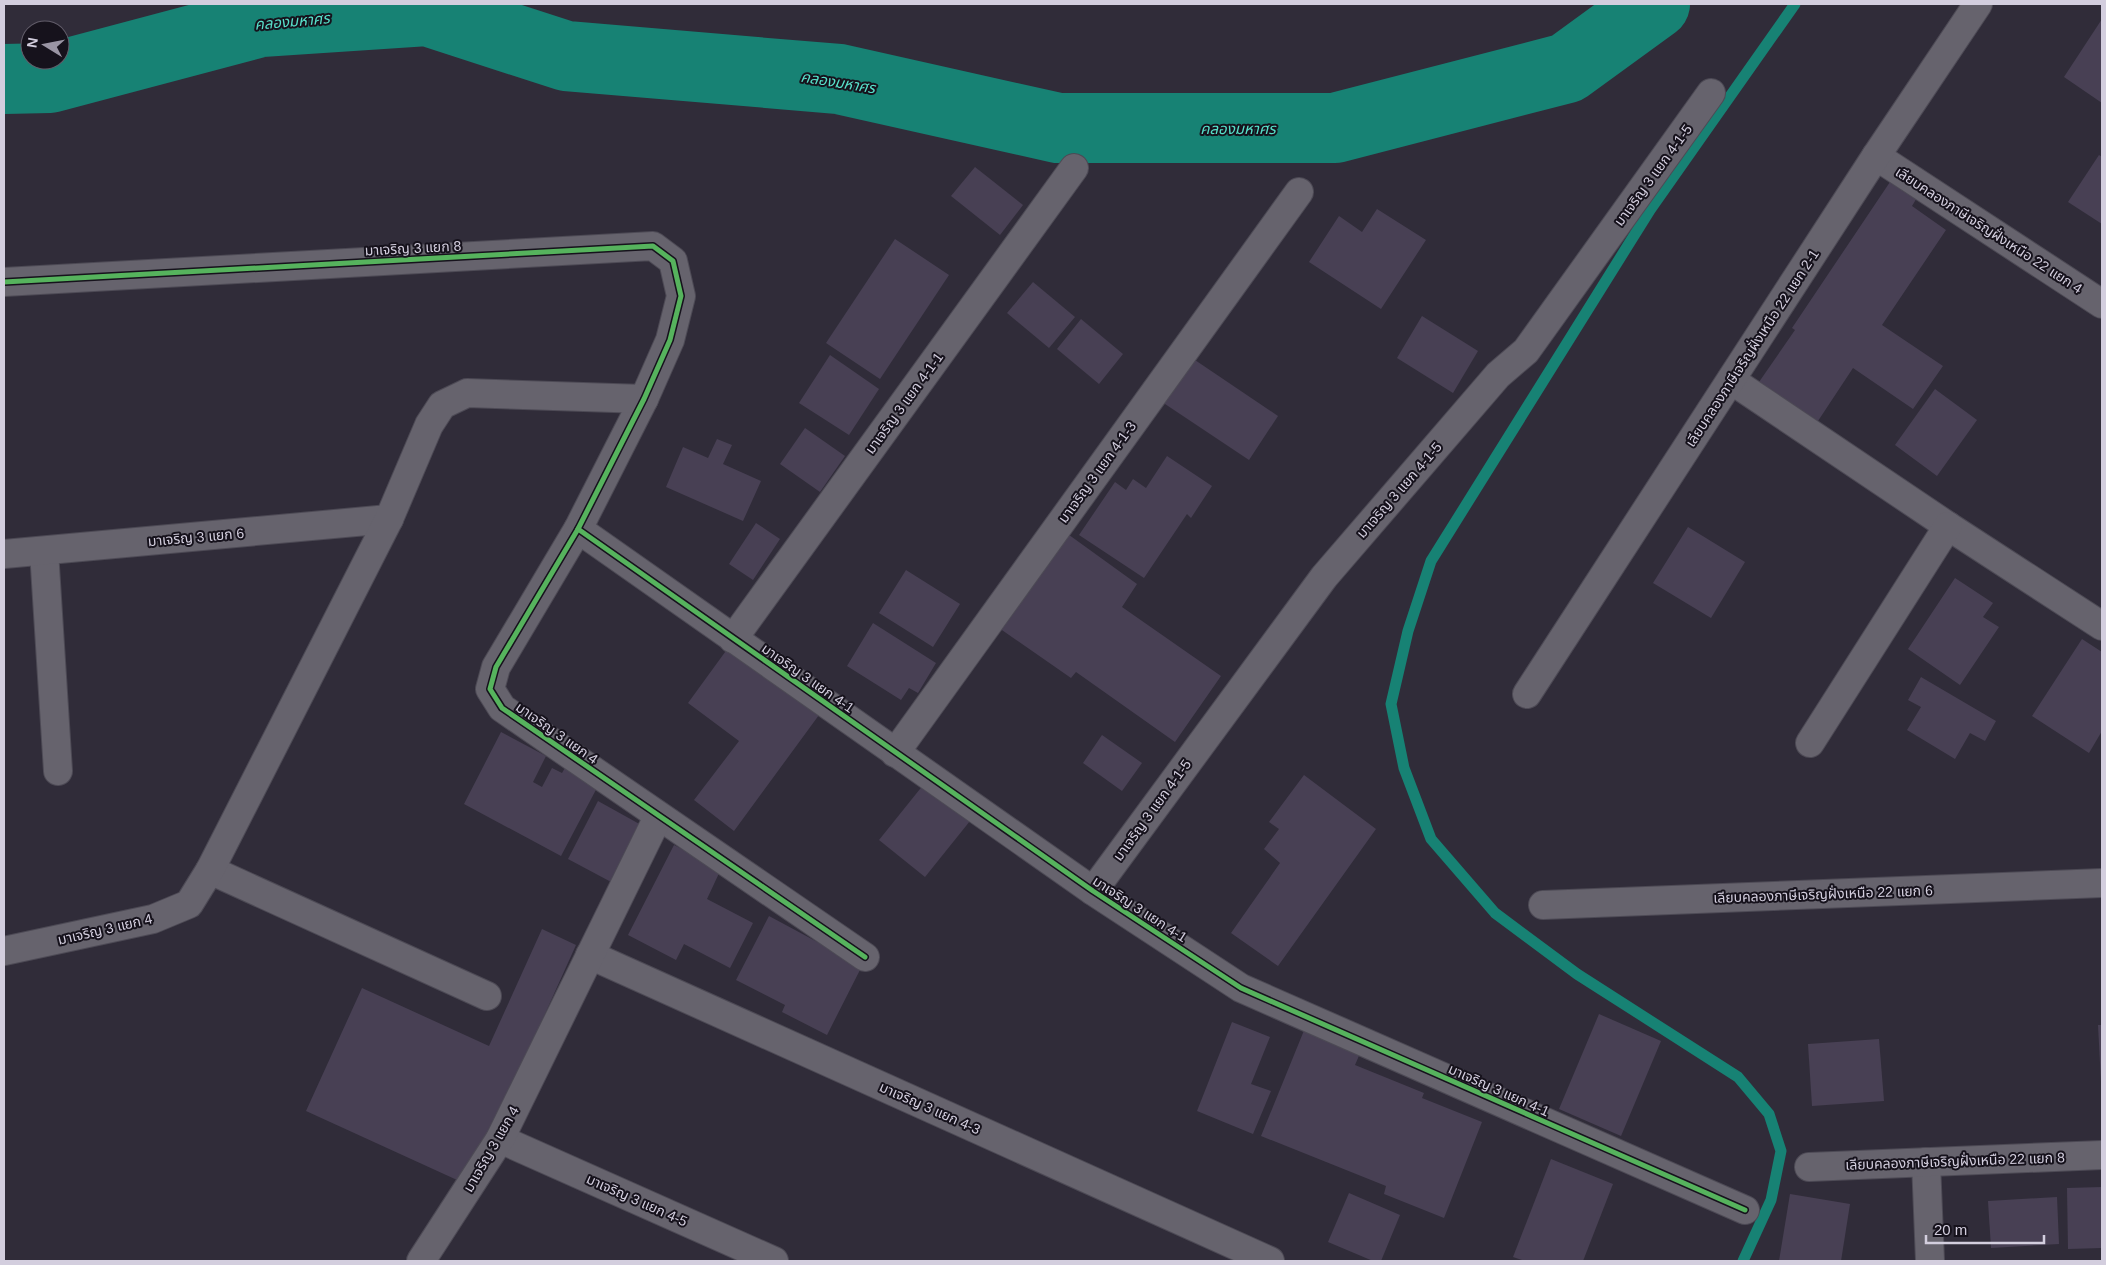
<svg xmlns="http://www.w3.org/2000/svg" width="2106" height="1265" viewBox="0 0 2106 1265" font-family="Arial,'Noto Sans Thai',sans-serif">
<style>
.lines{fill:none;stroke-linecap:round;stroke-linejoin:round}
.stream{stroke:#178274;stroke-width:11}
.river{stroke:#178274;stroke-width:70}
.building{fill:#484054}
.minor-casing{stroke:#4d4a55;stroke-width:30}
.minor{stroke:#66636d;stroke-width:28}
.cycleway-casing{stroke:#16121c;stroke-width:8}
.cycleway{stroke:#56b35d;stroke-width:5}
.labels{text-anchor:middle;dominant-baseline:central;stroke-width:4;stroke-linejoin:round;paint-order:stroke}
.street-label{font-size:14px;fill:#d3cede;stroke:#16121c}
.water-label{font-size:15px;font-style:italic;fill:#58e0ca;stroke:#16121c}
</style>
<rect width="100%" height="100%" fill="#302c39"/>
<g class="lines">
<polyline class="stream" points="1743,1261 1771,1200 1781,1151 1769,1114 1738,1077 1577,974 1495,913 1431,839 1404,768 1391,704 1408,631 1431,561 1650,210 1795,4"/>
<polyline class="river" points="4,79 50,78 261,22 427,11 566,56 839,79 1058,128 1335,128 1567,68 1655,4"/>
</g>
<g class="building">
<polygon points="2102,19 2102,103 2064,77"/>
<polygon points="2099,155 2102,157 2102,224 2068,202"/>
<polygon points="975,167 1023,205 1000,235 951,196"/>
<polygon points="1892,179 1918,196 1912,206 1946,230 1882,325 1943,366 1913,409 1853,368 1818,421 1759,382 1795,330 1792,328"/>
<polygon points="1377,209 1426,240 1381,309 1309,262 1339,216 1362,232"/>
<polygon points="895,239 949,275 880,379 826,343"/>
<polygon points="1033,282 1075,317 1049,348 1007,313"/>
<polygon points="1422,316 1478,351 1453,393 1397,358"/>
<polygon points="1081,319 1123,354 1099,384 1057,349"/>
<polygon points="830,355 879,389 849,435 799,403"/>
<polygon points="1192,358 1278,416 1249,460 1162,402"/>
<polygon points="1935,389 1977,420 1937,476 1895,445"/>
<polygon points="805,428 845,456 820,492 780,464"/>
<polygon points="717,439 732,445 723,464 761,481 743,521 666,487 683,447 708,458"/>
<polygon points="1167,456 1212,486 1191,518 1187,514 1144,578 1079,535 1115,482 1126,490 1133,479 1146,488"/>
<polygon points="756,523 780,539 753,580 729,564"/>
<polygon points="1688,527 1745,562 1711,618 1653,583"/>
<polygon points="1065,532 1137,584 1122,607 1221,676 1175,742 1076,672 1071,678 999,628"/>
<polygon points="906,570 960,604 933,647 879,613"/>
<polygon points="1955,578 1993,603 1983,617 1999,627 1960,685 1908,649"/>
<polygon points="873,623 936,663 918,693 909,688 901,700 847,666"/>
<polygon points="2082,639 2102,652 2102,731 2089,753 2032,716"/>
<polygon points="728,648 819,715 734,831 694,800 739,741 688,703"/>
<polygon points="1921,677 1996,721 1985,741 1970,733 1955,759 1907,730 1921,707 1908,700"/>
<polygon points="501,732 546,756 533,782 542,787 552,768 562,773 566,766 599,784 561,856 464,804"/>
<polygon points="1102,735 1142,763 1122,791 1083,763"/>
<polygon points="1304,775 1376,829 1278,966 1231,933 1280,863 1264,849 1279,829 1269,822"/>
<polygon points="924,784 970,821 925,877 879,840"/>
<polygon points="598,801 643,826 613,883 568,859"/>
<polygon points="674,845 721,869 707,899 753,923 730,968 684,944 676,960 628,935"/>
<polygon points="769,916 862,966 827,1035 782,1012 785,1005 736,980"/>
<polygon points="542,929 576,945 468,1185 306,1111 362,988 489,1046"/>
<polygon points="1599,1014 1661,1041 1621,1136 1559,1109"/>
<polygon points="1232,1022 1270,1037 1251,1084 1271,1091 1253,1134 1197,1111"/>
<polygon points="2098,1025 2102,1025 2102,1082 2101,1082"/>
<polygon points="1305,1028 1361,1051 1355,1065 1424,1093 1422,1098 1482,1122 1444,1218 1384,1194 1386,1186 1261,1136"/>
<polygon points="1879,1039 1884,1101 1812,1106 1808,1044"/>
<polygon points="1551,1159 1613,1184 1583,1261 1525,1261 1513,1257"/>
<polygon points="2102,1187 2102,1248 2068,1249 2067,1188"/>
<polygon points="1349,1193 1400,1215 1381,1261 1373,1261 1328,1242"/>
<polygon points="1790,1194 1850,1204 1841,1261 1779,1261"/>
<polygon points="2057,1197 2059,1244 1991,1248 1988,1201"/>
</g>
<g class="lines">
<g class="minor-casing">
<g id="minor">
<polyline points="1876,156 2102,304"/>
<polyline points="4,282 653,246 673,261 681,296 670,340 644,399 578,529 496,667 490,689 502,708 865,957"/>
<polyline points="1731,380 1948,526 2102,626"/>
<polyline points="578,529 1093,891 1241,988 1745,1210"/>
<polyline points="44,551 58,771"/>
<polyline points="4,554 389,519"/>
<polyline points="733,639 1074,168"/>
<polyline points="1527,694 1876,156 1978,4"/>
<polyline points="1810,743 1948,526"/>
<polyline points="895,753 1299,192"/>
<polyline points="210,870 487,996"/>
<polyline points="1093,891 1324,577 1498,375 1526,351 1711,93"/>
<polyline points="1543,905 2102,883"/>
<polyline points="4,951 153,919 189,904 210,870 389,519 429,425 442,405 467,393 644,399"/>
<polyline points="590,955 1270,1261"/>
<polyline points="500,1139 774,1261"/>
<polyline points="1926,1162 1930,1261"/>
<polyline points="1809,1167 2102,1155"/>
<polyline points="421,1261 500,1139 658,817"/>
</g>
</g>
<use href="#minor" class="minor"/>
<g class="cycleway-casing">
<g id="cycleway">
<polyline points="4,282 653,246 673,261 681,296 670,340 644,399 578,529 496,667 490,689 502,708 865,957"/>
<polyline points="578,529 1093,891 1241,988 1745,1210"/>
</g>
</g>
<use href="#cycleway" class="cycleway"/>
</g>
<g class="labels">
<g class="street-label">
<text transform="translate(1653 175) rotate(-54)">มาเจริญ 3 แยก 4-1-5</text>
<text transform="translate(1989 230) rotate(33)">เลียบคลองภาษีเจริญฝั่งเหนือ 22 แยก 4</text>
<text transform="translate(413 248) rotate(-3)">มาเจริญ 3 แยก 8</text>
<text transform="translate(1752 348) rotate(-57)">เลียบคลองภาษีเจริญฝั่งเหนือ 22 แยก 2-1</text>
<text transform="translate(904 403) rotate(-54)">มาเจริญ 3 แยก 4-1-1</text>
<text transform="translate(1097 472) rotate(-54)">มาเจริญ 3 แยก 4-1-3</text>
<text transform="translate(1399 490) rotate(-49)">มาเจริญ 3 แยก 4-1-5</text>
<text transform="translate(196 537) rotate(-5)">มาเจริญ 3 แยก 6</text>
<text transform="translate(808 678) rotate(35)">มาเจริญ 3 แยก 4-1</text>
<text transform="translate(557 733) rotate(35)">มาเจริญ 3 แยก 4</text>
<text transform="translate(1152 810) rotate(-54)">มาเจริญ 3 แยก 4-1-5</text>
<text transform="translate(1823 894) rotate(-2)">เลียบคลองภาษีเจริญฝั่งเหนือ 22 แยก 6</text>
<text transform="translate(1140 909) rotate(33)">มาเจริญ 3 แยก 4-1</text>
<text transform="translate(105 929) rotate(-13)">มาเจริญ 3 แยก 4</text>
<text transform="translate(1499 1090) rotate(24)">มาเจริญ 3 แยก 4-1</text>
<text transform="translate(930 1108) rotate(24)">มาเจริญ 3 แยก 4-3</text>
<text transform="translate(491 1149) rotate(-60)">มาเจริญ 3 แยก 4</text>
<text transform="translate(1955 1161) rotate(-2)">เลียบคลองภาษีเจริญฝั่งเหนือ 22 แยก 8</text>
<text transform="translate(637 1200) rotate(24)">มาเจริญ 3 แยก 4-5</text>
</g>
<g class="water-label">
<text transform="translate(292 21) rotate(-5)">คลองมหาศร</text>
<text transform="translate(838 82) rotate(9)">คลองมหาศร</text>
<text x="1238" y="128">คลองมหาศร</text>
</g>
</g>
<rect width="2106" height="1265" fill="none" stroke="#d3cede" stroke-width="10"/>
<g transform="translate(45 45) rotate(280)"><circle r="24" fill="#16121c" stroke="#625d6a"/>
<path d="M0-4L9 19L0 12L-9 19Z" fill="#9a95a4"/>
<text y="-8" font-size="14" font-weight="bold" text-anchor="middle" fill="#d3cede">N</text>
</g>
<path d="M1926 1235v8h118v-8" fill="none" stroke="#d3cede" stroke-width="2.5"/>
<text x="1934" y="1235" font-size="15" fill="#d3cede" stroke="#16121c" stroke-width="4" paint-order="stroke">20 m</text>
</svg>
